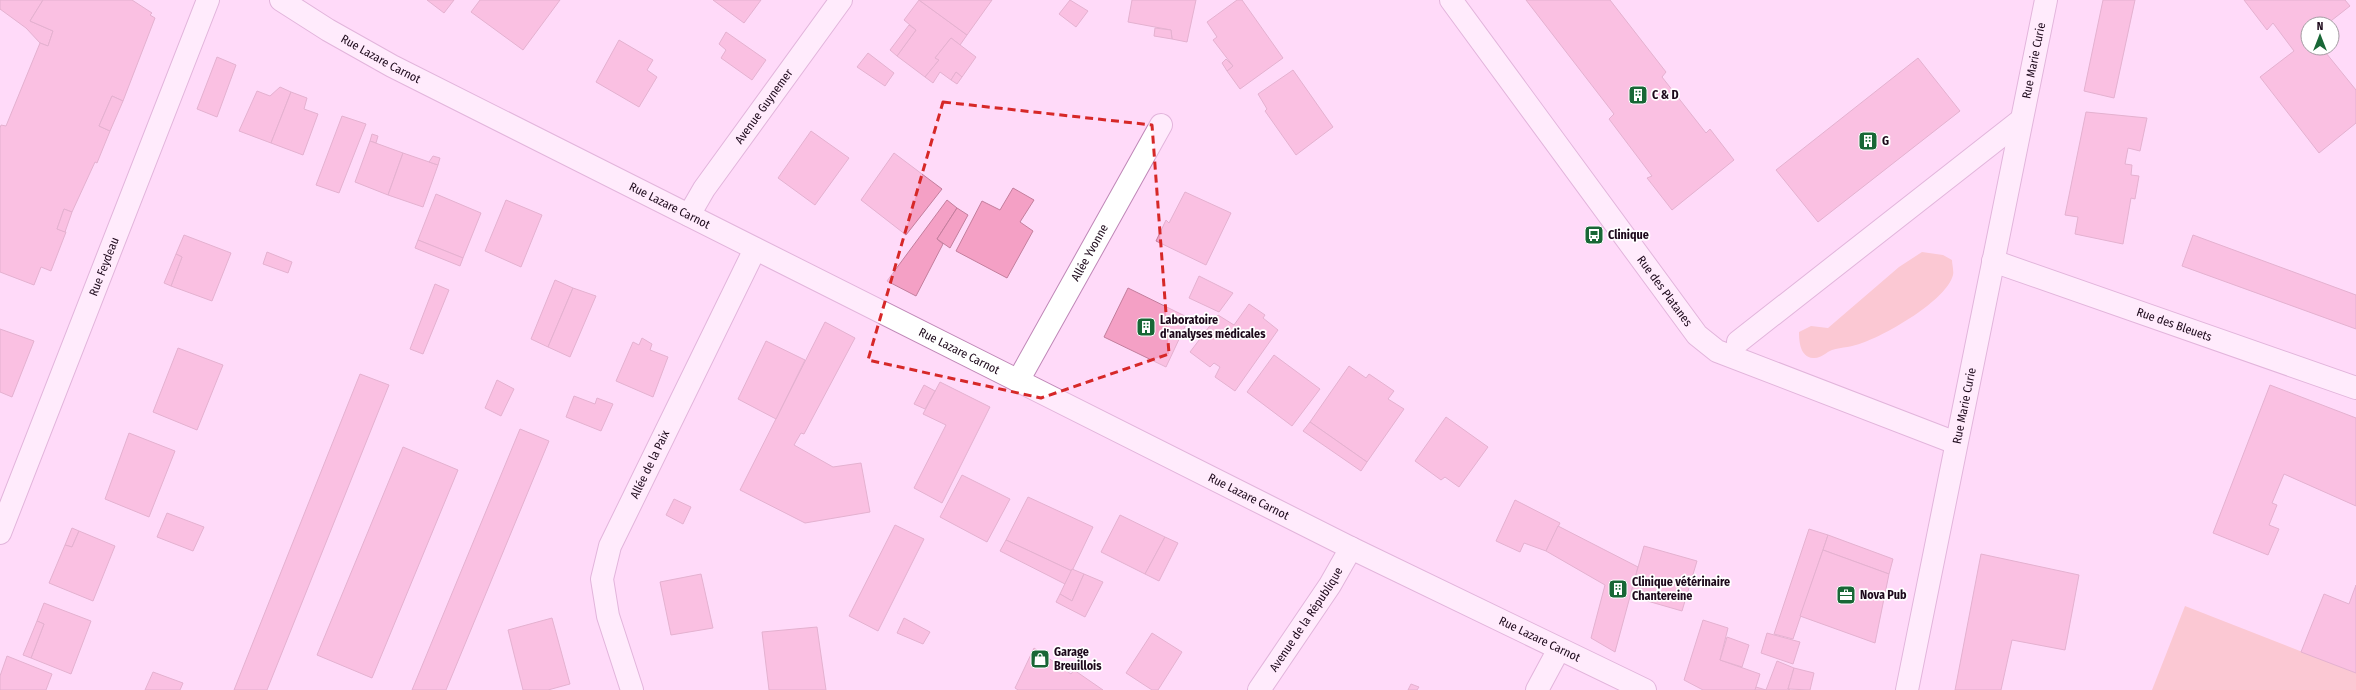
<svg xmlns="http://www.w3.org/2000/svg" width="2356" height="690" viewBox="0 0 2356 690" font-family="'Fira Sans Condensed',sans-serif">
<style>
.green{fill:#f5b2a4}
.building{fill:#f4a0c5;stroke:#c37e9d}
.lines{fill:none;stroke-linecap:round;stroke-linejoin:round}
.street-casing{stroke:#bf87b7;stroke-width:24}
.secondary-casing{stroke:#bf87b7;stroke-width:24}
.street{stroke:#fff;stroke-width:22}
.secondary{stroke:#fff;stroke-width:22}
.marked{fill:none;stroke:#d62828;stroke-width:3;stroke-dasharray:8 5;stroke-linejoin:round}
.labels{text-anchor:middle;dominant-baseline:central;stroke-width:3.5;stroke-linejoin:round;paint-order:stroke}
.street-label{font-size:12px;fill:#1c081a;stroke:#fff}
.poi-label{font-size:12px;font-weight:bold;fill:#1c081a;stroke:#fff;text-anchor:start}
</style>
<rect width="100%" height="100%" fill="#ffdaf9"/>
<g class="green">
<path d="M1922,252L1943,255L1952,260C1952,264 1954,271 1953,275C1947,300 1886,335 1862,343C1853,347 1842,347 1832,350C1826,352 1821,359 1813,358C1800,357 1799,341 1799,332L1811,326L1828,328L1899,267Z"/>
<polygon points="2185,606 2356,673 2356,690 2152,690"/>
</g>
<g class="building">
<polygon points="0,0 43,0 30,21 53,31 48,46 40,43 26,28 0,9"/>
<polygon points="43,0 132,0 152,13 150,15 155,18 123,101 112,96 99,126 110,131 97,163 95,162 72,212 64,209 57,229 66,232 51,271 41,267 34,285 0,272 0,128 1,125 6,126 40,43 48,46 53,31 30,21"/>
<polygon points="427,0 454,0 444,13"/>
<polygon points="480,0 560,0 523,50 471,12"/>
<polygon points="713,0 761,0 744,23"/>
<polygon points="919,0 967,35 960,45 951,38 935,58 939,60 925,77 897,56 916,30 904,20"/>
<polygon points="919,0 992,0 967,35"/>
<polygon points="1070,0 1088,11 1076,27 1059,14"/>
<polygon points="1132,0 1196,0 1187,42 1172,39 1171,30 1128,22"/>
<polygon points="1237,0 1242,0 1283,58 1240,89 1227,71 1233,66 1213,40 1217,37 1207,22"/>
<polygon points="1526,0 1610,0 1666,72 1662,77 1706,133 1710,129 1734,160 1672,210 1647,178 1652,176 1609,119 1614,114"/>
<polygon points="2103,0 2135,0 2114,98 2084,91"/>
<polygon points="2244,0 2345,0 2350,6 2327,24 2308,24 2308,48 2322,48 2356,90 2356,123 2319,153 2260,77 2294,51 2273,23 2267,30"/>
<polygon points="909,25 916,30 897,56 890,50"/>
<polygon points="1155,28 1171,30 1172,39 1154,36"/>
<polygon points="726,32 766,60 752,80 721,58 726,50 719,44"/>
<polygon points="951,38 976,57 962,77 956,72 951,80 940,72 933,83 925,77 939,60 935,58"/>
<polygon points="619,40 653,60 647,70 657,77 639,107 596,82"/>
<polygon points="868,53 894,73 885,86 857,67"/>
<polygon points="217,57 236,65 217,117 197,109"/>
<polygon points="1918,58 1960,111 1818,222 1776,170"/>
<polygon points="1226,59 1233,66 1227,71 1222,63"/>
<polygon points="1293,70 1333,127 1296,155 1265,111 1267,109 1258,94"/>
<polygon points="956,72 962,77 957,84 951,80"/>
<polygon points="280,87 291,92 271,143 239,131 257,91 270,96"/>
<polygon points="291,92 307,98 304,109 318,114 303,155 271,143"/>
<polygon points="112,96 123,101 110,131 99,126"/>
<polygon points="2086,112 2147,118 2140,151 2128,148 2125,164 2132,165 2131,175 2139,176 2135,199 2131,198 2123,244 2075,234 2078,217 2065,215"/>
<polygon points="342,116 366,124 339,193 316,185"/>
<polygon points="811,131 849,158 815,205 778,178"/>
<polygon points="372,134 378,136 376,143 370,141"/>
<polygon points="370,141 403,153 388,195 355,182"/>
<polygon points="403,153 438,165 423,207 388,195"/>
<polygon points="894,153 942,189 906,235 861,200"/>
<polygon points="433,156 440,158 438,165 429,162"/>
<polygon points="1013,188 1034,200 1020,222 1033,231 1007,278 956,251 982,201 1000,210"/>
<polygon points="1185,192 1231,213 1206,265 1156,241 1166,220 1169,223"/>
<polygon points="436,194 481,213 463,258 418,240"/>
<polygon points="506,200 542,215 521,267 485,251"/>
<polygon points="947,200 957,208 937,239 943,244 916,296 887,281"/>
<polygon points="957,208 968,215 950,248 937,239"/>
<polygon points="64,209 72,212 65,232 57,229"/>
<polygon points="184,235 231,253 212,301 171,286 182,257 176,254"/>
<polygon points="2193,235 2356,295 2356,329 2182,266"/>
<polygon points="418,240 463,258 460,266 415,248"/>
<polygon points="267,252 292,262 288,273 263,264"/>
<polygon points="176,254 182,257 171,286 164,283"/>
<polygon points="1199,276 1233,293 1219,312 1189,298"/>
<polygon points="555,280 573,288 548,347 531,339"/>
<polygon points="435,284 449,290 423,354 410,349"/>
<polygon points="573,288 596,296 570,357 548,347"/>
<polygon points="1128,288 1189,318 1166,367 1104,337"/>
<polygon points="1249,304 1265,315 1263,318 1278,330 1235,391 1215,377 1220,367 1214,363 1210,367 1190,352 1218,315 1234,325"/>
<polygon points="825,322 855,338 804,434 801,433 794,445 833,467 861,463 870,512 805,523 740,490"/>
<polygon points="0,329 34,341 12,397 0,392"/>
<polygon points="642,338 652,344 650,350 668,357 653,397 616,381 633,342 639,345"/>
<polygon points="766,341 805,360 776,419 738,399"/>
<polygon points="178,348 223,365 197,430 153,412"/>
<polygon points="1274,355 1320,389 1292,426 1247,392"/>
<polygon points="1349,366 1366,378 1369,374 1394,391 1388,399 1404,409 1367,462 1310,422"/>
<polygon points="360,374 389,385 267,690 234,690"/>
<polygon points="497,380 514,389 501,416 485,408"/>
<polygon points="940,382 990,407 942,503 914,488 946,425 923,414"/>
<polygon points="924,385 935,391 925,409 914,404"/>
<polygon points="2270,385 2356,418 2356,506 2284,474 2272,503 2277,505 2269,525 2279,529 2268,555 2213,533"/>
<polygon points="574,396 595,404 597,398 613,404 601,431 566,417"/>
<polygon points="1446,417 1488,447 1459,487 1445,477 1441,480 1415,461"/>
<polygon points="1310,422 1367,462 1361,471 1303,431"/>
<polygon points="520,429 549,441 446,690 412,690"/>
<polygon points="129,433 175,451 149,517 105,499"/>
<polygon points="403,447 458,470 372,678 317,655"/>
<polygon points="962,475 1010,499 987,542 940,517"/>
<polygon points="1028,497 1093,527 1072,571 1006,540"/>
<polygon points="674,499 691,507 683,524 666,515"/>
<polygon points="1515,500 1560,523 1546,551 1524,543 1520,552 1496,541"/>
<polygon points="167,513 204,527 193,551 157,537"/>
<polygon points="1120,515 1165,537 1145,574 1101,552"/>
<polygon points="895,525 924,539 878,631 849,616"/>
<polygon points="1558,526 1638,567 1615,652 1591,638 1605,585 1546,551"/>
<polygon points="72,528 79,531 72,547 65,545"/>
<polygon points="1809,529 1828,535 1793,639 1774,634"/>
<polygon points="79,531 115,546 93,601 49,583 65,545 72,547"/>
<polygon points="1828,535 1893,559 1889,574 1823,550"/>
<polygon points="1165,537 1178,543 1159,581 1145,574"/>
<polygon points="1006,540 1072,571 1065,584 1000,551"/>
<polygon points="1644,546 1697,561 1682,611 1630,596"/>
<polygon points="1823,550 1889,574 1875,643 1800,616"/>
<polygon points="1981,554 2079,575 2065,650 2012,640 2001,690 1955,690"/>
<polygon points="1072,569 1084,574 1072,601 1060,594"/>
<polygon points="701,574 713,628 671,635 660,582"/>
<polygon points="1084,574 1103,582 1085,617 1056,602 1060,594 1072,601"/>
<polygon points="2356,585 2356,673 2301,652 2324,594 2349,604"/>
<polygon points="44,603 91,621 71,674 31,658 44,624 37,621"/>
<polygon points="552,618 570,684 548,690 523,690 508,630"/>
<polygon points="904,618 930,632 923,644 897,633"/>
<polygon points="1703,620 1728,628 1720,660 1760,674 1755,690 1703,690 1684,680"/>
<polygon points="37,621 44,624 31,658 23,655"/>
<polygon points="817,627 826,690 769,690 762,632"/>
<polygon points="1152,633 1182,652 1158,690 1152,690 1126,673"/>
<polygon points="1767,633 1800,642 1793,664 1761,653"/>
<polygon points="1727,637 1749,645 1742,667 1720,660"/>
<polygon points="1034,648 1071,674 1074,670 1103,690 1018,690 1015,688"/>
<polygon points="7,656 52,674 46,690 0,690 0,676"/>
<polygon points="1777,661 1794,668 1788,689 1790,690 1755,690 1756,687 1766,690"/>
<polygon points="1794,668 1814,673 1810,690 1788,689"/>
<polygon points="153,672 183,683 180,690 145,690"/>
<polygon points="1411,684 1419,687 1417,690 1408,690"/>
</g>
<g class="lines">
<g class="street-casing">
<g id="street">
<path id="s1" d="M1451,0L1697,335L1717,351L1956,443"/>
<path id="s2" d="M689,215L704,189L841,0"/>
<path id="s3" d="M1993,261L2356,388"/>
<polyline points="1738,342 2020,121"/>
<path id="s4" d="M1018,381L1161,125"/>
<path id="s5" d="M0,533L208,0"/>
<path id="s6" d="M632,690L608,616L602,579L610,546L755,249"/>
<path id="s7" d="M1259,690L1330,585L1351,548"/>
<polyline points="1537,690 1559,649"/>
<path id="s8" d="M1907,690L2046,0"/>
</g>
</g>
<g class="secondary-casing">
<g id="secondary">
<path id="s9" d="M281,0L328,30L392,66L1351,548L1645,690"/>
</g>
</g>
<use href="#street" class="street"/>
<use href="#secondary" class="secondary"/>
</g>
<path d="M0 0H2356V690H0ZM943,102L1152,125L1169,354L1041,398L868,360Z" fill="#ffdaf9" fill-opacity=".55" fill-rule="evenodd"/>
<path class="marked" d="M943,102L1152,125L1169,354L1041,398L868,360Z"/>
<defs>
<g id="building-square" transform="scale(1)"><rect x="-9" y="-9" width="18" height="18" rx="4" fill="#186736" stroke="#fff"/><path d="M-4-6H4V6H1V3H-1V6H-4ZM-2.5-4.3h1.7v1.8h-1.7ZM.8-4.3h1.7v1.8H.8ZM-2.5-1h1.7V.8h-1.7ZM.8-1h1.7V.8H.8Z" fill="#fff"/></g>
<g id="bus-square" transform="scale(1)"><rect x="-9" y="-9" width="18" height="18" rx="4" fill="#186736" stroke="#fff"/><path d="M-5-6H5V4H4V6H2V4H-2V6H-4V4H-5ZM-3.5-4V0h7V-4ZM-3.5 1.2v1.5H-2V1.2ZM2 1.2v1.5H3.5V1.2Z" fill="#fff"/></g>
<g id="office-square" transform="scale(1)"><rect x="-9" y="-9" width="18" height="18" rx="4" fill="#186736" stroke="#fff"/><path d="M-6-3h4V-5.5h4V-3h4V5H-6ZM-1-4.5V-3h2v-1.5ZM-6 0V1H6V0Z" fill="#fff"/></g>
<g id="shop-square" transform="scale(1)"><rect x="-9" y="-9" width="18" height="18" rx="4" fill="#186736" stroke="#fff"/><path d="M-5-2.5h2.3a2.7 3.5 0 0 1 5.4 0H5L5.5 6h-11ZM-1.5-2.5h3a1.5 2.3 0 0 0-3 0Z" fill="#fff"/></g>
</defs>
<g fill-rule="evenodd">
<use href="#building-square" x="1638" y="95"/>
<use href="#building-square" x="1868" y="141"/>
<use href="#bus-square" x="1594" y="235"/>
<use href="#building-square" x="1146" y="327"/>
<use href="#building-square" x="1618" y="589"/>
<use href="#office-square" x="1846" y="595"/>
<use href="#shop-square" x="1040" y="659"/>
</g>
<g class="labels">
<g class="street-label">
<text stroke="none"><textPath href="#s9" startOffset="116">Rue Lazare Carnot</textPath></text>
<text stroke="none"><textPath href="#s8" startOffset="642">Rue Marie Curie</textPath></text>
<text stroke="none"><textPath href="#s2" startOffset="132">Avenue Guynemer</textPath></text>
<text stroke="none"><textPath href="#s9" startOffset="440">Rue Lazare Carnot</textPath></text>
<text stroke="none"><textPath href="#s4" startOffset="147">Allée Yvonne</textPath></text>
<text stroke="none"><textPath href="#s5" startOffset="286">Rue Feydeau</textPath></text>
<text stroke="none"><textPath href="#s1" startOffset="361">Rue des Platanes</textPath></text>
<text stroke="none"><textPath href="#s3" startOffset="192">Rue des Bleuets</textPath></text>
<text stroke="none"><textPath href="#s9" startOffset="764">Rue Lazare Carnot</textPath></text>
<text stroke="none"><textPath href="#s8" startOffset="290">Rue Marie Curie</textPath></text>
<text stroke="none"><textPath href="#s6" startOffset="240">Allée de la Paix</textPath></text>
<text stroke="none"><textPath href="#s9" startOffset="1088">Rue Lazare Carnot</textPath></text>
<text stroke="none"><textPath href="#s7" startOffset="85">Avenue de la République</textPath></text>
<text stroke="none"><textPath href="#s9" startOffset="1412">Rue Lazare Carnot</textPath></text>
</g>
<g class="poi-label">
<text x="1652" y="95">C &amp; D</text>
<text x="1882" y="141">G</text>
<text x="1608" y="235">Clinique</text>
<text x="1160" y="320">Laboratoire<tspan x="1160" dy="14">d'analyses médicales</tspan></text>
<text x="1632" y="582">Clinique vétérinaire<tspan x="1632" dy="14">Chantereine</tspan></text>
<text x="1860" y="595">Nova Pub</text>
<text x="1054" y="652">Garage<tspan x="1054" dy="14">Breuillois</tspan></text>
</g>
</g>
<g transform="translate(2320 36)"><circle r="19" fill="#ffffff" stroke="#a49ca3"/>
<path d="M0-3L7 15L0 10L-7 15Z" fill="#186736"/>
<text y="-6" font-size="11" font-weight="bold" text-anchor="middle" fill="#1c081a">N</text>
</g>
</svg>
